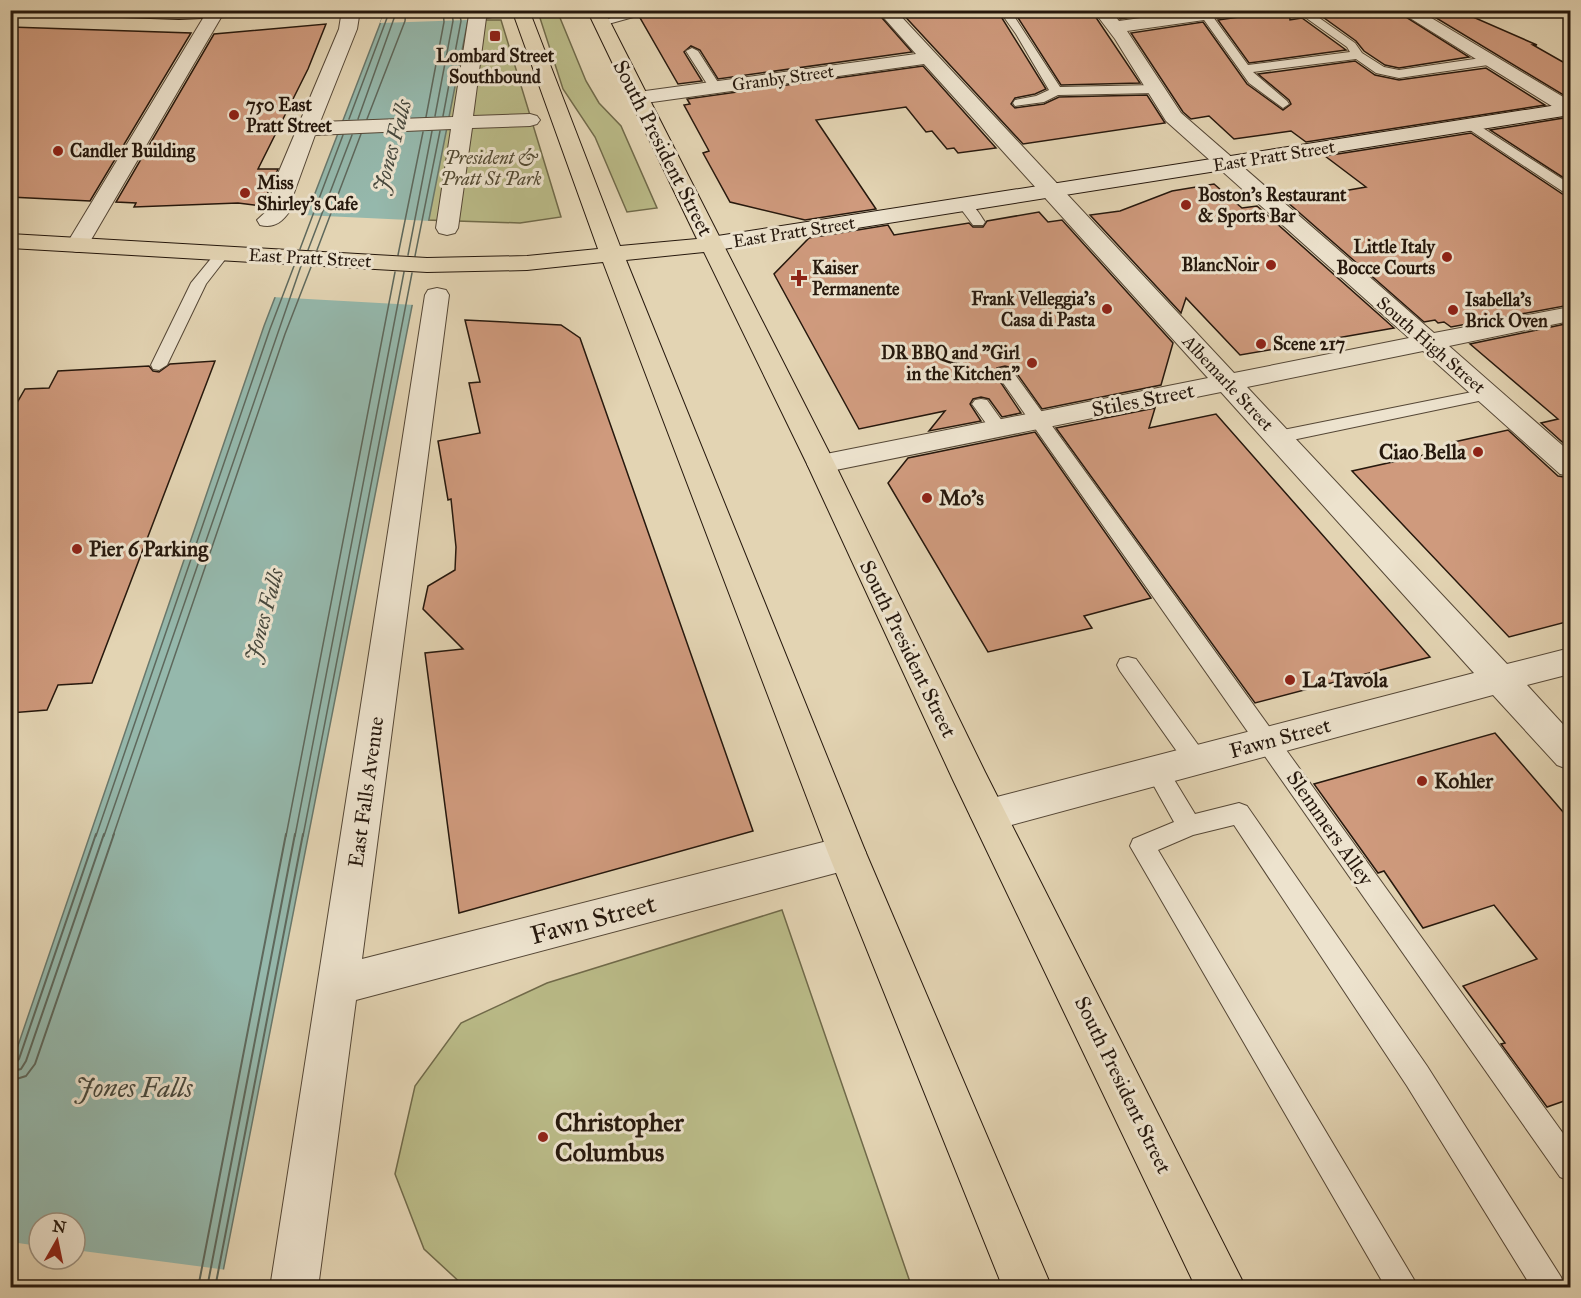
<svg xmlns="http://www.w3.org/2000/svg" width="1581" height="1298" viewBox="0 0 1581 1298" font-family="'IM FELL Great Primer',serif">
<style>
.green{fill:#babb88;stroke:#706a4a;stroke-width:1.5}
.water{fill:#95b8ac;stroke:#69786c;stroke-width:1.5;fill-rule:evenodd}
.pier{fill:#e3d4b3}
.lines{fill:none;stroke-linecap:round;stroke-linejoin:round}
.shore-far1{stroke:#5e685c;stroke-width:1.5}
.shore{stroke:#5e685c;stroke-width:2}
.building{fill:#cf9a7d;stroke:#26180d;stroke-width:1.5}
.lane-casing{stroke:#554736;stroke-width:2}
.street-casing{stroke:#554736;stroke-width:2}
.secondary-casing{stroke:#26180d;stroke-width:2}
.primary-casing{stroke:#26180d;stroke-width:2}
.lane{fill:#ede3ce;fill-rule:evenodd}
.street{fill:#ede3ce;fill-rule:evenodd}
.secondary{fill:#ede3ce;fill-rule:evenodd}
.primary{fill:#e3d4b3;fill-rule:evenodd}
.poi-dot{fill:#8f2418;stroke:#ede3ce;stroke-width:2}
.labels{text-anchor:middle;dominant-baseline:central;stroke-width:6;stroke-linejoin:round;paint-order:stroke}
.far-poi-label{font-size:18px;font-weight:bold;fill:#26180d;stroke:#ede3ce;text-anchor:start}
.far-street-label{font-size:18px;fill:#26180d;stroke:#ede3ce}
.far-park-label{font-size:18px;font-style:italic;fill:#524932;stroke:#ede3ce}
.street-label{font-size:21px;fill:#26180d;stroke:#ede3ce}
.poi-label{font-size:21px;font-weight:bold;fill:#26180d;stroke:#ede3ce;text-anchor:start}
.water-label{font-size:22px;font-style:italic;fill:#47483d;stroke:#ede3ce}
.near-street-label{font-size:26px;fill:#26180d;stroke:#ede3ce}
.near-poi-label{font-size:26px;font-weight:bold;fill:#26180d;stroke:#ede3ce;text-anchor:start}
.near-water-label{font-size:27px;font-style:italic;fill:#47483d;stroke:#ede3ce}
</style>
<rect width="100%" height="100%" fill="#e3d4b3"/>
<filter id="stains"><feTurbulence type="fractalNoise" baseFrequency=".00333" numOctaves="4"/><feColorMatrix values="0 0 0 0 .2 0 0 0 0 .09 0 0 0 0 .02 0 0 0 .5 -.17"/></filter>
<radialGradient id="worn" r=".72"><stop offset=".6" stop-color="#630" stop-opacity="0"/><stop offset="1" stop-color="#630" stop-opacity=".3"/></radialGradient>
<g class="green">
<polygon points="558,13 586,81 599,103 621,126 657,208 627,212 595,137 563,89 539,15"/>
<polygon points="468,20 501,20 561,217 520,223 426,220"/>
<polygon points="782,910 910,1282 902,1288 465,1287 424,1249 395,1174 415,1086 461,1023 547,983"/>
</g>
<path class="water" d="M385,11H464L468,20L220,1287L11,1288V1066L264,326ZM39,1223H75V1259H39Z"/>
<g class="pier">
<polygon points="385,10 464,11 468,20 380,23"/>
<polygon points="303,215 431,221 415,305 272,297"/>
<polygon points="11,1242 39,1246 39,1259 75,1259 75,1250 227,1270 223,1288 11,1287"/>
</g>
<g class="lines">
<g class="shore-far1">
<polyline points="435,116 453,21 452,10"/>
<polyline points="443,116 461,21 459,10"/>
<polyline points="426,117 444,22 443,10"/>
<polyline points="349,119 390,10"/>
<polyline points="358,119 397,10"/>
<polyline points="367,119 405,21 406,10"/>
<polyline points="300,249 343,135"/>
<polyline points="308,250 352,135"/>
<polyline points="317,250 361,134"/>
<polyline points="398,255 423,132"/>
<polyline points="408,255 432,131"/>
<polyline points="415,256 440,131"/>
<polyline points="96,836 270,329 294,266"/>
<polyline points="104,836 301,266"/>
<polyline points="113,836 285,334 311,267"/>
<polyline points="286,836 395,272"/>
<polyline points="295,836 404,272"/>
<polyline points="303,836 412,273"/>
</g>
<g class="shore">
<polyline points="10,1064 16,1063 19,1059 96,834"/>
<polyline points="10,1072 21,1069 26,1061 104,834"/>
<polyline points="10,1081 26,1076 35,1064 114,834"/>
<polyline points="198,1288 286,834"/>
<polyline points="207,1288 295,834"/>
<polyline points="215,1288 303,834"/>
</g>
</g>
<g class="building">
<polygon points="639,10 875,10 912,52 718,79 700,50 691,46 684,52 702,81 678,84 639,16"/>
<polygon points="899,10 997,10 1046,89 1035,94 1015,98 1011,104 1015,108 1044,104 1059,97 1147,95 1165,123 1023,144"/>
<polygon points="1013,10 1091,10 1140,83 1061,85"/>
<polygon points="1113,10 1178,10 1120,19"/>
<polygon points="1249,10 1289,10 1290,20 1302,18 1346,50 1249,63 1218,20 1239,17"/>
<polygon points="1353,10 1395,10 1469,57 1399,68 1385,65 1364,51 1356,41 1320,15"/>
<polygon points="1423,10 1457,10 1537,45 1533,45 1570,66 1570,99"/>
<polygon points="1203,22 1247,84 1283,110 1291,104 1289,100 1258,74 1355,61 1375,75 1399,80 1486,68 1545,105 1306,142 1291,131 1234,139 1209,116 1191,119 1183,112 1131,33"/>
<polygon points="326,24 308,69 258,169 278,169 262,206 238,203 134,207 136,203 116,202 214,34"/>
<polygon points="10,27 191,33 90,201 10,197"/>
<polygon points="923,66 996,148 958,153 954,148 947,149 932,131 926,132 906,107 816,120 876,209 805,220 730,202 703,153 709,151 684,105 690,104 687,99"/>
<polygon points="1570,117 1570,182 1490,130"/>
<polygon points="1471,133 1564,195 1570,196 1570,305 1451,327 1444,322 1438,323 1435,320 1424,322 1286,201 1366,187 1325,156"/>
<polygon points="1214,184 1242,208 1257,206 1394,328 1240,355 1186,298 1181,313 1090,215 1120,211 1172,191"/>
<polygon points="1039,212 1048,222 1062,220 1173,343 1161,385 1042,409 1013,368 1005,366 997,368 995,374 1021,413 1002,417 989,399 981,397 973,399 970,404 981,421 929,431 945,411 859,429 774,274 809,238 888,225 894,235 969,223 973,227 983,227 987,221"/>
<polygon points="465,320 561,325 580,338 753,831 459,913 425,653 463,649 423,609 428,586 455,570 456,547 451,499 448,500 438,441 480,433 469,383 480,382"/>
<polygon points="1570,323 1570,449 1541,423 1558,419 1470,344"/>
<polygon points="215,361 92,683 58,685 47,710 10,713 10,415 25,389 49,388 58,371 149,366 153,371 159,372 170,364"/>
<polygon points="1155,408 1149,428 1216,414 1430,657 1255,703 1056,428"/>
<polygon points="1508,430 1558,476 1570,478 1570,621 1509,637 1352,471 1451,449 1445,444"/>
<polygon points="1035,432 1151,598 1084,616 1092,628 988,652 888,483 908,458"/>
<polygon points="1495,733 1570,820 1570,1099 1547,1107 1501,1044 1505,1043 1463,986 1537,959 1494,905 1423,928 1384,871 1378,873 1314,784"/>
</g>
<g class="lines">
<g class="lane-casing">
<g id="lane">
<polygon points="999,10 1010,10 1060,87 1155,85 1161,89 1155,93 1058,95 1044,102 1015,106 1013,103 1015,100 1036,96 1049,90 1016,34"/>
<polygon points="1197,10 1208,10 1248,65 1350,52 1347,47 1295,10 1308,10 1355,43 1362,53 1384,67 1399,70 1488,57 1494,61 1488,65 1399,78 1376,73 1356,59 1253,72 1287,101 1289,104 1283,108 1249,83"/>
<polygon points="633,11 637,12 637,16 601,26 595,23"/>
<polygon points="692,48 698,51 721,87 719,90 715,91 709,87 686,51"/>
<polygon points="1472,121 1570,184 1570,194 1565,193 1467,128 1466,125 1467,122"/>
<path d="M965,201C974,203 980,215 985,222L983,225H973L958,205L960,202Z"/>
<polygon points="223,249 230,253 206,284 167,365 159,370 153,369 151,365 191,283 218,250"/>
<polygon points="1005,368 1011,369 1570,1143 1570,1181 1560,1177 999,377 997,373 999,369"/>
<polygon points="1487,389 1493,390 1495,394 1493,398 1278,443 1272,441 1269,437 1272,433 1278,431"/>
<polygon points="981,399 987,400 1005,425 1008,429 1005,433 993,433 975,408 972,404 975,400"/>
<polygon points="1128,657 1136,659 1204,753 1207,760 1204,767 1196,769 1188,767 1120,671 1117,665 1120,659"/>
<polygon points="1156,760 1164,763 1195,814 1239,803 1247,806 1427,1066 1561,1277 1565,1288 1532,1288 1407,1086 1234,825 1193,835 1158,850 1419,1288 1386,1288 1130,846 1133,839 1174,822 1145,770 1148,763"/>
</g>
</g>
<g class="street-casing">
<g id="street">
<polygon points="208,10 220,10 223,14 88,245 85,250 77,252 69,250 66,245"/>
<path d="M342,10H360L357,29L320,122L453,117L469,15L475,10H493L495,13L492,17L486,18L473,116L530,114L537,116L540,120L537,124L530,126L472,128L458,228L455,233L447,235L439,233L436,228L451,129L315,135L290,204L292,208C284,220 276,229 260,225L257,220L270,208L268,204L277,176L339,29Z"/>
<polygon points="877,10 895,10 1234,373 1409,338 1166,121 1115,39 1093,10 1110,10 1119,21 1198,10 1247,10 1239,15 1127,31 1181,113 1434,333 1570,307 1570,321 1449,346 1570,452 1570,476 1560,474 1423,351 1247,387 1507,664 1570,648 1570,674 1527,685 1570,732 1570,770 1557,765 1493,695 989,831 976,826 970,815 976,804 989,799 1474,673 1221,392 821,473 811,471 807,464 811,457 821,455 1208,378 924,64 638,104 631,102 628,98 631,94 638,92 916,54"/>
<polygon points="1397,10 1418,10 1570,101 1570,115 1563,113"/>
<polygon points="437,288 446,290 449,295 362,959 847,836 860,841 866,853 860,865 847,870 356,1000 318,1288 270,1288 425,295 428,290"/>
</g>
</g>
<g class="secondary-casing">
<polygon id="secondary" points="1570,103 1570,115 711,251 703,249 700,244 703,239 711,237"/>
</g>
<g class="primary-casing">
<g id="primary">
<polygon points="56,10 283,10 275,15 179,19 64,15"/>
<polygon points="512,10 529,10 620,246 697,239 587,10 604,10 835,464 985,772 1246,1288 1196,1288 953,780 807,464 704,252 626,260 866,853 1052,1288 1003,1288 828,853 603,262 527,270 427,272 10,248 10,234 427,258 527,256 598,249"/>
</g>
</g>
<use href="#lane" class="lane"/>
<use href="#street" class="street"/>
<use href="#secondary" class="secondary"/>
<use href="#primary" class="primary"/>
</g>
<g class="poi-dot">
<rect x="489" y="30" width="12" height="12" rx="3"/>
<circle cx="234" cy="115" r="6"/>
<circle cx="58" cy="151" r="6"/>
<circle cx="245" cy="193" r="6"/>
<circle cx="1186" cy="205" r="6"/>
<circle cx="1447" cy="257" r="6"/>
<circle cx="1271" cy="265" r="6"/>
<path d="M796 269h6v6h6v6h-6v6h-6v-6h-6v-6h6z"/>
<circle cx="1107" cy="309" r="6"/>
<circle cx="1453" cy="310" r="6"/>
<circle cx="1261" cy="344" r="6"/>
<circle cx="1032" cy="363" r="6"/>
<circle cx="1478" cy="452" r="6"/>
<circle cx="927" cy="498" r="6"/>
<circle cx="77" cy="549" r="6"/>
<circle cx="1290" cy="680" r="6"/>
<circle cx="1422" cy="781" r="6"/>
<circle cx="543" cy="1137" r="6"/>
</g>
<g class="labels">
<g class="far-poi-label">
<text x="495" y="56" text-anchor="middle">Lombard Street<tspan x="495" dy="21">Southbound</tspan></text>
<text x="246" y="105">750 East<tspan x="246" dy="21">Pratt Street</tspan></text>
<text x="70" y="151">Candler Building</text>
<text x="257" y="183">Miss<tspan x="257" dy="21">Shirley's Cafe</tspan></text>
<text x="1198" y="195">Boston’s Restaurant<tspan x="1198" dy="21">&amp; Sports Bar</tspan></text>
<text x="1435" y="247" text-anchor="end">Little Italy<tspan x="1435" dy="21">Bocce Courts</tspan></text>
<text x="1259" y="265" text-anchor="end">BlancNoir</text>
<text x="812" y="268">Kaiser<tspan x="812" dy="21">Permanente</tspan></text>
<text x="1095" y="299" text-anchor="end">Frank Velleggia's<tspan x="1095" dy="21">Casa di Pasta</tspan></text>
<text x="1465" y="300">Isabella's<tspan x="1465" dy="21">Brick Oven</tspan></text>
<text x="1273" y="344">Scene 217</text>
<text x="1020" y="353" text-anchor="end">DR BBQ and "Girl<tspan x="1020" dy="21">in the Kitchen"</tspan></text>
</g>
<g class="far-street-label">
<text transform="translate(783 78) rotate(-8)">Granby Street</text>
<text transform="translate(1274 156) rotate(-9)">East Pratt Street</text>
<text transform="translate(794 232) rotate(-9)">East Pratt Street</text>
<text transform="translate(310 258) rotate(3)">East Pratt Street</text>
<text transform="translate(1431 345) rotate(41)">South High Street</text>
<text transform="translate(1228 383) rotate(47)">Albemarle Street</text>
</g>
<g class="far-park-label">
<text x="491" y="158">President &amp;<tspan x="491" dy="21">Pratt St Park</tspan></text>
</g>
<g class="street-label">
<text transform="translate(663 148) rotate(63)">South President Street</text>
<text transform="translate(1143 400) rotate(-11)">Stiles Street</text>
<text transform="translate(908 649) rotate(64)">South President Street</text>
<text transform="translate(1280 738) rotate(-15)">Fawn Street</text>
<text transform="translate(366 792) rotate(-82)">East Falls Avenue</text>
<text transform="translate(1330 828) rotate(55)">Slemmers Alley</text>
<text transform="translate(1123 1085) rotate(64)">South President Street</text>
</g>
<g class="poi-label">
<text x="1466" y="452" text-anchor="end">Ciao Bella</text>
<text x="939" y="498">Mo's</text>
<text x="89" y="549">Pier 6 Parking</text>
<text x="1302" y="680">La Tavola</text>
<text x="1434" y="781">Kohler</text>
</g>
<g class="water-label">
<text transform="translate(392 146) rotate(-75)">Jones Falls</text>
<text transform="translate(264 615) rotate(-75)">Jones Falls</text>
</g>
<g class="near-street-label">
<text transform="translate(593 919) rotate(-15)">Fawn Street</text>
</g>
<g class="near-poi-label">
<text x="555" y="1122">Christopher<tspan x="555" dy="30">Columbus</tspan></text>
</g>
<g class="near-water-label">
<text x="134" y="1087">Jones Falls</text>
</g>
</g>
<rect width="1581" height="1298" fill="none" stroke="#e3d4b3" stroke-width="36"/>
<rect x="12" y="12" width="1557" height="1274" fill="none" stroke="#26180d" stroke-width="3"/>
<rect x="18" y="18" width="1545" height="1262" fill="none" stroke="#26180d" stroke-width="1.5"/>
<g transform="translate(57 1241) rotate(9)"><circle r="28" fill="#ede3ce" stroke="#9d9281" stroke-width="1.5"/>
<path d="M0-4.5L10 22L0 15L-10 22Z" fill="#8f2418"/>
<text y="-9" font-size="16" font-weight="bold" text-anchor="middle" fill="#26180d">N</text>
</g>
<rect width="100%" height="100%" filter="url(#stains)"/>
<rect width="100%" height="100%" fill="url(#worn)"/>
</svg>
